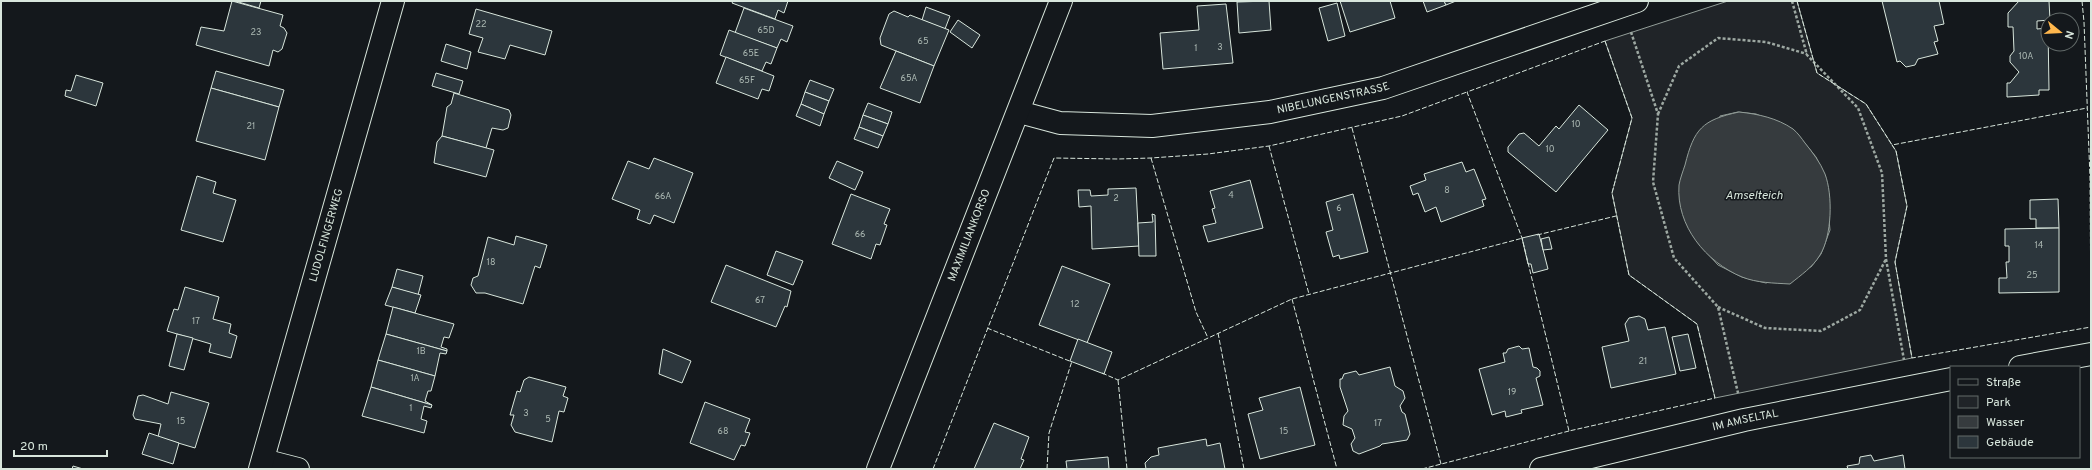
<svg xmlns="http://www.w3.org/2000/svg" width="2092" height="470" viewBox="0 0 2092 470" font-family="Overpass,sans-serif">
<style>
.green{fill:#202428;stroke:#939e99;fill-rule:evenodd}
.water{fill:#363b3e;stroke:#939e99}
.building{fill:#2c363c;stroke:#d8e6dc}
.lines{fill:none;stroke-linecap:round;stroke-linejoin:round}
.minor-casing{stroke:#d8e6dc;stroke-width:24}
.path{stroke:#9da8a2;stroke-width:2.5;stroke-dasharray:3 2;stroke-linecap:butt}
.minor{stroke:#14181c;stroke-width:22}
.fence{stroke:#d8e6dc;stroke-width:1;stroke-dasharray:5 2;stroke-linecap:butt}
.labels{text-anchor:middle;dominant-baseline:central;stroke-width:3;stroke-linejoin:round;paint-order:stroke}
.number-label{font-size:9px;fill:#adbab4}
.street-label{font-size:11px;fill:#d8e6dc;stroke:#14181c}
.water-label{font-size:12px;font-style:italic;fill:#d8e6dc;stroke:#14181c}
</style>
<rect width="100%" height="100%" fill="#14181c"/>
<path class="green" d="M1728,1H1797L1817,73L1866,104L1896,151L1907,206L1895,262L1912,358L1715,398L1697,324L1629,275L1612,193L1632,118L1605,41ZM1738,112L1756,114L1794,130L1816,157L1825,176L1830,230L1821,254L1811,267L1766,283L1742,277L1718,265L1698,243L1720,116Z"/>
<path class="water" d="M1739,112C1758,114 1777,118 1793,129C1798,133 1802,139 1805,143C1813,153 1820,162 1825,174C1833,195 1832,236 1820,255C1813,267 1801,275 1790,284C1774,283 1757,283 1742,277C1706,262 1676,226 1679,185C1680,179 1683,171 1685,165C1694,129 1702,120 1739,112Z"/>
<g class="building">
<polygon points="232,1 283,15 280,26 284,28 287,33 282,49 278,52 273,50 269,66 196,45 201,27 224,31"/>
<polygon points="235,1 261,1 259,8"/>
<polygon points="733,1 788,1 784,13 778,10 775,19 732,3"/>
<polygon points="1269,1 1271,30 1239,33 1237,2"/>
<polygon points="1340,1 1390,1 1395,18 1350,32"/>
<polygon points="1423,1 1444,1 1446,5 1427,12"/>
<polygon points="1444,1 1456,1 1446,5"/>
<polygon points="1882,1 1939,1 1944,24 1934,26 1938,41 1934,42 1938,54 1918,59 1915,65 1906,67 1900,61 1897,62"/>
<polygon points="2019,1 2049,1 2050,20 2037,21 2037,29 2048,28 2049,90 2039,90 2039,95 2007,97 2007,83 2010,83 2019,72 2010,62 2010,56 2014,51 2013,27 2008,27 2008,13"/>
<polygon points="1337,3 1345,36 1328,41 1319,8"/>
<polygon points="1226,4 1233,63 1163,69 1160,33 1199,30 1197,6"/>
<polygon points="926,7 950,16 945,29 922,20"/>
<polygon points="744,8 793,26 787,42 781,39 777,48 735,33"/>
<polygon points="476,9 552,31 545,55 510,45 505,59 478,52 483,38 469,34"/>
<polygon points="894,11 908,17 910,15 949,30 934,66 881,45 880,38 889,14"/>
<polygon points="958,20 980,35 972,48 950,32"/>
<polygon points="729,30 777,48 771,64 766,62 762,71 720,55"/>
<polygon points="446,44 471,52 467,69 441,61"/>
<polygon points="896,51 934,66 920,103 880,88"/>
<polygon points="726,57 774,76 769,91 762,89 758,99 716,83"/>
<polygon points="216,71 284,90 279,107 211,88"/>
<polygon points="436,73 463,81 459,94 432,86"/>
<polygon points="76,75 103,83 96,106 65,96 66,90 71,91"/>
<polygon points="810,80 834,89 829,101 805,92"/>
<polygon points="211,88 279,107 265,160 196,141"/>
<polygon points="805,92 829,101 824,114 801,104"/>
<polygon points="454,93 509,110 511,115 508,128 503,130 492,128 486,148 442,136 447,107 451,104"/>
<polygon points="868,103 892,112 888,124 863,115"/>
<polygon points="801,104 824,114 820,126 796,116"/>
<polygon points="1579,105 1608,130 1556,192 1508,152 1508,147 1519,134 1524,133 1539,146 1556,126 1559,129"/>
<polygon points="863,115 888,124 883,136 859,127"/>
<polygon points="859,127 883,136 878,148 854,139"/>
<polygon points="442,136 494,150 486,177 434,163 437,142"/>
<polygon points="654,158 693,173 674,223 654,215 650,224 637,219 640,210 612,199 628,161 649,169"/>
<polygon points="837,161 863,172 855,190 829,178"/>
<polygon points="1462,162 1466,172 1474,169 1486,199 1482,200 1484,206 1441,222 1436,207 1425,212 1418,193 1413,195 1410,186 1426,180 1424,174"/>
<polygon points="197,176 216,182 213,193 236,200 223,242 181,230"/>
<polygon points="1250,180 1263,228 1208,242 1203,226 1216,223 1212,209 1215,208 1210,191"/>
<polygon points="1136,188 1139,246 1092,249 1091,206 1079,207 1078,190 1090,190 1091,196 1108,195 1108,189"/>
<polygon points="851,194 890,209 884,224 887,225 880,245 876,244 871,259 832,244"/>
<polygon points="1353,194 1368,252 1340,259 1339,255 1333,257 1326,232 1333,230 1326,202"/>
<polygon points="2058,199 2059,228 2036,228 2036,219 2030,219 2030,200"/>
<polygon points="1152,214 1155,215 1156,256 1139,256 1138,223 1153,222"/>
<polygon points="2059,228 2059,292 1999,293 1999,278 2007,278 2006,262 2009,262 2009,246 2005,246 2005,229"/>
<polygon points="1539,234 1548,269 1533,273 1531,264 1528,264 1522,238"/>
<polygon points="516,236 547,245 540,268 535,266 523,304 485,293 476,293 471,285 473,278 478,276 488,237 514,245"/>
<polygon points="1549,237 1552,249 1543,250 1541,239"/>
<polygon points="776,251 803,261 793,285 767,275"/>
<polygon points="726,265 791,291 787,307 785,306 776,327 711,302"/>
<polygon points="1062,266 1110,284 1087,343 1039,325"/>
<polygon points="397,269 423,276 418,295 392,287"/>
<polygon points="185,287 219,297 213,319 231,324 229,333 237,336 231,358 209,352 211,344 167,331 174,309 178,310"/>
<polygon points="392,287 421,295 415,313 385,305"/>
<polygon points="393,307 454,324 449,338 444,337 441,347 447,349 447,351 386,334"/>
<polygon points="1639,316 1645,319 1648,330 1665,327 1676,374 1611,388 1602,347 1629,341 1625,324 1629,318"/>
<polygon points="177,334 193,338 184,370 169,366"/>
<polygon points="386,334 447,351 446,354 440,353 435,376 378,360"/>
<polygon points="1688,334 1696,368 1680,371 1672,337"/>
<polygon points="1078,339 1112,352 1104,374 1070,361"/>
<polygon points="1519,346 1522,349 1529,348 1533,367 1537,368 1540,371 1540,376 1536,378 1543,405 1521,410 1522,413 1506,417 1505,411 1492,415 1479,369 1505,362 1503,353 1506,353 1508,349"/>
<polygon points="663,349 691,361 682,383 659,374"/>
<polygon points="378,360 435,376 431,391 428,391 425,401 432,405 371,387"/>
<polygon points="1390,367 1395,386 1403,391 1405,398 1400,406 1402,412 1405,414 1410,434 1407,440 1382,444 1380,446 1359,454 1353,451 1351,444 1355,438 1352,429 1343,425 1344,416 1348,411 1340,387 1340,379 1342,379 1344,374 1356,371 1359,375"/>
<polygon points="529,377 566,387 563,396 568,398 564,412 559,411 552,442 515,432 511,425 514,415 510,415 517,391 520,392 524,380"/>
<polygon points="371,387 432,405 431,408 424,406 421,419 427,421 424,433 362,416"/>
<polygon points="1300,387 1315,445 1260,459 1248,414 1263,410 1259,398"/>
<polygon points="171,392 209,403 195,448 158,437 161,424 135,419 133,415 138,396 143,395 168,404"/>
<polygon points="705,402 750,419 745,432 750,433 745,446 741,445 734,460 690,443"/>
<polygon points="994,423 1029,437 1021,459 1024,460 1020,469 974,469"/>
<polygon points="149,433 179,443 173,464 142,454"/>
<polygon points="1206,439 1207,446 1220,443 1225,469 1146,469 1145,463 1151,457 1159,455 1158,448"/>
<polygon points="1871,455 1874,461 1903,455 1905,469 1848,469 1847,466 1859,464 1860,457"/>
<polygon points="1108,457 1109,469 1067,469 1066,461"/>
<polygon points="73,466 83,469 72,469"/>
</g>
<g class="lines">
<g class="minor-casing">
<g id="minor">
<path id="s1" d="M1019,112L1060,123L1152,126L1270,112L1383,88L1637,1"/>
<polyline points="2020,367 2091,354"/>
<polyline points="263,460 298,469"/>
<path id="s2" d="M260,469L393,1"/>
<path id="s3" d="M878,469L1061,1"/>
<path id="s4" d="M1541,469L1744,420L1951,379"/>
</g>
</g>
<g class="path">
<polyline points="1792,1 1807,55 1858,108 1882,173 1886,259 1904,360"/>
<polyline points="1631,32 1658,114 1653,182 1674,258 1718,307 1738,393"/>
<polyline points="1658,114 1679,66 1718,38 1766,42 1807,54"/>
<polyline points="1718,307 1765,328 1821,331 1860,310 1886,259"/>
</g>
<use href="#minor" class="minor"/>
<g class="fence">
<polyline points="1797,1 1817,73 1866,104 1892,145"/>
<polyline points="2082,1 2084,22 2090,178 2091,327 1912,358 1895,262 1907,206 1896,151 1892,145 2087,108"/>
<polygon points="1605,41 1632,118 1612,193 1629,275 1697,324 1715,398 1569,431 1522,238 1467,92"/>
<polyline points="1352,128 1441,464"/>
<polyline points="1269,146 1309,294"/>
<polyline points="1151,158 1196,312 1208,338"/>
<polyline points="1537,235 1616,216"/>
<polyline points="1292,299 1337,469"/>
<polyline points="987,328 1072,362"/>
<polyline points="1218,333 1244,469"/>
<polyline points="1102,373 1118,380 1292,299 1523,238"/>
<polyline points="1118,380 1127,469"/>
<polyline points="933,469 1054,158 1118,159 1151,158 1208,154 1269,146 1402,116 1467,92"/>
<polyline points="1047,469 1049,433 1072,361"/>
<polyline points="1422,469 1569,431"/>
</g>
</g>
<g class="labels">
<g class="number-label">
<text x="481" y="24">22</text>
<text x="766" y="30">65D</text>
<text x="256" y="32">23</text>
<text x="923" y="41">65</text>
<text x="1220" y="47">3</text>
<text x="1196" y="48">1</text>
<text x="751" y="53">65E</text>
<text x="2026" y="56">10A</text>
<text x="909" y="78">65A</text>
<text x="747" y="80">65F</text>
<text x="1576" y="124">10</text>
<text x="251" y="126">21</text>
<text x="1550" y="149">10</text>
<text x="1447" y="190">8</text>
<text x="1231" y="195">4</text>
<text x="663" y="196">66A</text>
<text x="1116" y="198">2</text>
<text x="1339" y="208">6</text>
<text x="860" y="234">66</text>
<text x="2039" y="245">14</text>
<text x="491" y="262">18</text>
<text x="2032" y="275">25</text>
<text x="760" y="300">67</text>
<text x="1075" y="304">12</text>
<text x="196" y="321">17</text>
<text x="421" y="351">1B</text>
<text x="1643" y="361">21</text>
<text x="415" y="378">1A</text>
<text x="1512" y="392">19</text>
<text x="411" y="408">1</text>
<text x="526" y="413">3</text>
<text x="548" y="419">5</text>
<text x="181" y="421">15</text>
<text x="1378" y="423">17</text>
<text x="723" y="431">68</text>
<text x="1284" y="431">15</text>
</g>
<g class="street-label">
<text stroke="none"><textPath href="#s1" startOffset="318">NIBELUNGENSTRASSE</textPath></text>
<text stroke="none"><textPath href="#s2" startOffset="243">LUDOLFINGERWEG</textPath></text>
<text stroke="none"><textPath href="#s3" startOffset="251">MAXIMILIANKORSO</textPath></text>
<text stroke="none"><textPath href="#s4" startOffset="210">IM AMSELTAL</textPath></text>
</g>
<g class="water-label">
<text x="1754" y="196">Amselteich</text>
</g>
</g>
<rect width="2092" height="470" fill="none" stroke="#d8e6dc" stroke-width="4"/>
<rect x="1950" y="366" width="130" height="92" fill="#14181c" stroke="#626a69"/>
<rect x="1958" y="379" width="20" height="6" fill="#14181c" stroke="#626a69"/>
<text x="1986" y="386" font-size="12" fill="#d8e6dc">Straße</text>
<rect x="1958" y="396" width="20" height="12" fill="#202428" stroke="#626a69"/>
<text x="1986" y="406" font-size="12" fill="#d8e6dc">Park</text>
<rect x="1958" y="416" width="20" height="12" fill="#363b3e" stroke="#626a69"/>
<text x="1986" y="426" font-size="12" fill="#d8e6dc">Wasser</text>
<rect x="1958" y="436" width="20" height="12" fill="#2c363c" stroke="#626a69"/>
<text x="1986" y="446" font-size="12" fill="#d8e6dc">Gebäude</text>
<g transform="translate(2060 32) rotate(108)"><circle r="19" fill="#14181c" stroke="#626a69"/>
<path d="M0-3L7 15L0 10L-7 15Z" fill="#ffb74d"/>
<text y="-6" font-size="11" font-weight="bold" text-anchor="middle" fill="#d8e6dc">N</text>
</g>
<path d="M14 450v6h93v-6" fill="none" stroke="#d8e6dc" stroke-width="2"/>
<text x="20" y="450" font-size="12" fill="#d8e6dc" stroke="#14181c" stroke-width="3" paint-order="stroke">20 m</text>
</svg>
